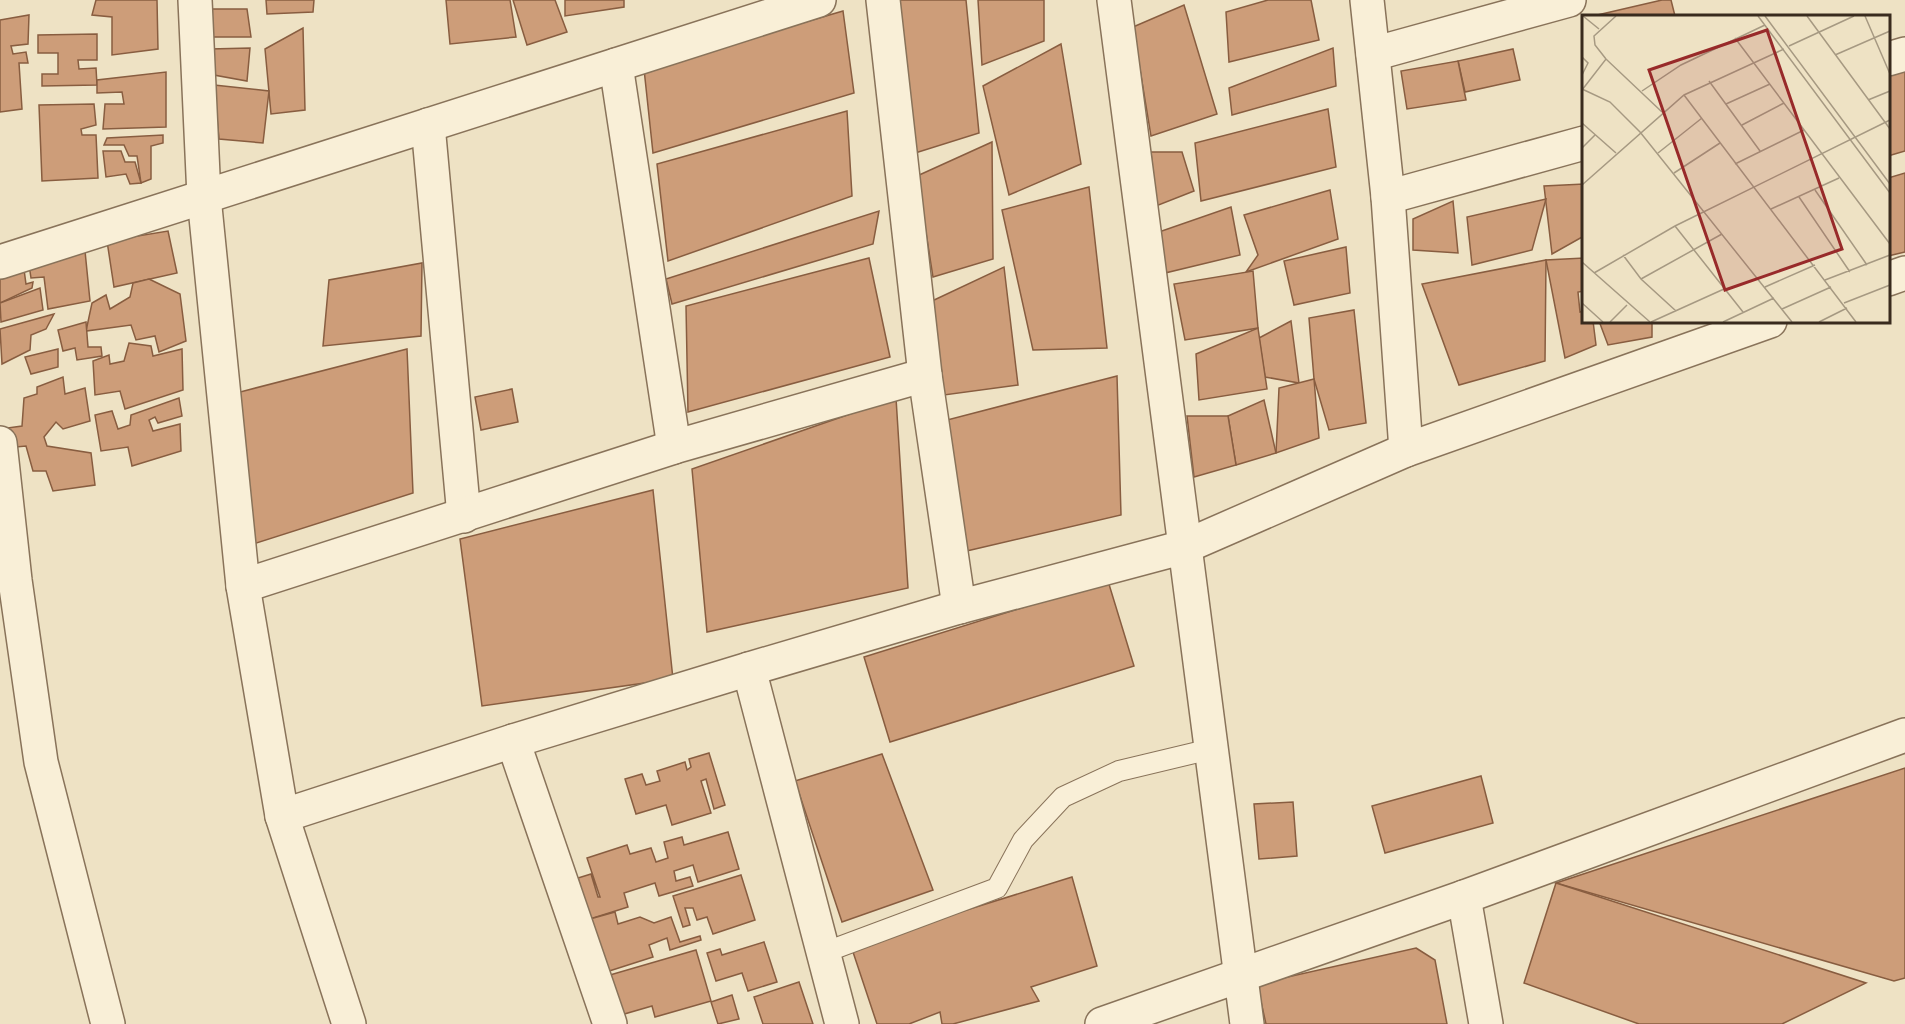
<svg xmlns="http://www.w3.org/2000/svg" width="1905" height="1024" viewBox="0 0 1905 1024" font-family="'Times New Roman',serif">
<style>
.building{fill:#cd9d79;stroke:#885d40;stroke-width:1.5}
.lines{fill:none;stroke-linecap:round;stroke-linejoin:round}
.lane-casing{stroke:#89735a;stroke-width:22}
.street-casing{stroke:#89735a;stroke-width:36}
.lane{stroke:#f9efd7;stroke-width:20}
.street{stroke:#f9efd7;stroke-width:33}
.inset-road{fill:none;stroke:#a69982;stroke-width:1.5}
.view{fill:#982a2a;fill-opacity:0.15;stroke:#982a2a;stroke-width:3}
.inset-edge{fill:none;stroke:#392b1e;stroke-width:3}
</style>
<rect width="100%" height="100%" fill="#eee2c4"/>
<g class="building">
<polygon points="96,0 157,0 158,49 112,55 112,17 92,15"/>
<polygon points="266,0 314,0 313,12 267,14"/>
<polygon points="446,0 510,0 516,37 450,44"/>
<polygon points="513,0 555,0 567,32 527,45"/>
<polygon points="565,0 624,0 624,7 565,16"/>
<polygon points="895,0 966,0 979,133 912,154"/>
<polygon points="978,0 1044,0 1044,41 982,65"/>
<polygon points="1268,0 1311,0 1319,40 1229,62 1226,12"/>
<polygon points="1662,0 1671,0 1675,16 1593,16"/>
<polygon points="1184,5 1217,114 1151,136 1133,27"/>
<polygon points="212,9 247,9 251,37 213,37"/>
<polygon points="843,11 854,93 653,153 644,69"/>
<polygon points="29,15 28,44 11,46 13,54 26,52 28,63 19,63 22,109 0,112 0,20"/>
<polygon points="303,28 305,110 271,114 265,49"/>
<polygon points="97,34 97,60 78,60 79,69 96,68 97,85 42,86 42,74 58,74 58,53 38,53 38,35"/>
<polygon points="1061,44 1081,164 1009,195 983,86"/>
<polygon points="250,48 247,81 214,75 210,49"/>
<polygon points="1333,48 1336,86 1232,115 1229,88"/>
<polygon points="1513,49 1520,80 1465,92 1458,61"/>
<polygon points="1458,61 1466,100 1407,109 1401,71"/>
<polygon points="1905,68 1905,151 1888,156 1888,72"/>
<polygon points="166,72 166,127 103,129 105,104 124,104 122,92 97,93 97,80"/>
<polygon points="214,85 269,91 263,143 219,139"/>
<polygon points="94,104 96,125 81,129 82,135 96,135 98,178 42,181 39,105"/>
<polygon points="1328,109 1336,167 1201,201 1195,143"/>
<polygon points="847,111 852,196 668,261 657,164"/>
<polygon points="163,135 163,143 151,146 151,179 141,183 137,156 129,156 124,145 104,145 107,138"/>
<polygon points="992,142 993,259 933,277 917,176"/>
<polygon points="103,151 121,151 125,162 135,162 141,183 130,184 126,174 106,177"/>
<polygon points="1151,152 1182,152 1194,191 1156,206"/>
<polygon points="1905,173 1905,252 1888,256 1888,178"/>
<polygon points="1584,184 1584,236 1552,254 1544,186"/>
<polygon points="1089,187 1107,348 1033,350 1002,210"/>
<polygon points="1330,190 1338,239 1246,272 1258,255 1244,215"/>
<polygon points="1546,199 1532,250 1472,265 1467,217"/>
<polygon points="1453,201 1458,253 1413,250 1413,219"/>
<polygon points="1231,207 1240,255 1165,273 1156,233"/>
<polygon points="879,211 873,244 672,304 666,279"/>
<polygon points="168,231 177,273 114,287 107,241"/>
<polygon points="1346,247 1350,293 1294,305 1284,261"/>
<polygon points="85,251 90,301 48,309 44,277 31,278 28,258"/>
<polygon points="22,255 26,284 33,282 32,288 0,303 0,265"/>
<polygon points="869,258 890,357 688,412 686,306"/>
<polygon points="1584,258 1584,291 1578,292 1580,312 1584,311 1584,321 1593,321 1596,345 1565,358 1546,260"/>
<polygon points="1546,260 1545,361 1459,385 1422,284"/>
<polygon points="422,263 421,336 323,346 329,280"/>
<polygon points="1004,267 1018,385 944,395 932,301"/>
<polygon points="1253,271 1258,328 1185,340 1174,284"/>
<polygon points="149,279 180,294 186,341 159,352 155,336 136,340 131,325 86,331 92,303 106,295 110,309 130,297 133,283"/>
<polygon points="40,288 43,310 1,322 0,303"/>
<polygon points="1354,310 1366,423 1329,430 1314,379 1309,318"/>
<polygon points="54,314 46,329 31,335 30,350 2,364 0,329"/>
<polygon points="1291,321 1299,383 1265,377 1259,338"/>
<polygon points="1599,321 1652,321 1652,337 1608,345"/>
<polygon points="86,322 88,347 101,347 102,356 77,360 75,348 63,351 58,330"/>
<polygon points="1258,328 1267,389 1199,400 1196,354"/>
<polygon points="129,343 151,346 153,356 182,349 183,390 125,409 120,391 95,395 93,361 109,355 110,364 124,361"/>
<polygon points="58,349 58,367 31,374 25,357"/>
<polygon points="407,349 413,493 247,546 240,392"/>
<polygon points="1117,376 1121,515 958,553 947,420"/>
<polygon points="63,377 65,394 85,388 90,421 63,429 56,422 44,437 47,446 91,453 95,485 53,491 46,471 33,471 26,446 16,447 7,428 22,426 24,398 37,394 37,387"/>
<polygon points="1314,379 1319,438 1276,453 1279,388"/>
<polygon points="512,389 518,422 481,430 475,397"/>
<polygon points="179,398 182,416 158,423 155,417 149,420 153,431 180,424 181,451 132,466 128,447 101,451 95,415 112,411 118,429 130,425 131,415"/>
<polygon points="896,398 908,588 707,632 692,469"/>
<polygon points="1264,400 1276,453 1236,465 1228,416"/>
<polygon points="1187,416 1228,416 1236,465 1194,477"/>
<polygon points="653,490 673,679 482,706 460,539"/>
<polygon points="1108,581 1134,666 890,742 864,657"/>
<polygon points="709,753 725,805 714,809 706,779 701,781 711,813 672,825 666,805 636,814 625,779 642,774 646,785 660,781 657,771 685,762 687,770 691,767 689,759"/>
<polygon points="882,754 933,890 842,922 795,781"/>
<polygon points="1905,768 1905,978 1894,981 1556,883"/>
<polygon points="1481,776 1493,823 1385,853 1372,806"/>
<polygon points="1293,802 1297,856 1259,859 1254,804"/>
<polygon points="728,832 739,869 698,882 693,865 674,871 676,881 690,877 693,886 659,896 655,883 624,893 628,907 590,919 578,878 591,874 598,897 600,897 587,858 627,845 630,854 651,848 656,862 668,858 664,842 682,837 684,845"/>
<polygon points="741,875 755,920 713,934 707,917 697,920 693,908 685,908 690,925 683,927 673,896"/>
<polygon points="1072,877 1097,966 1031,987 1039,1001 953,1024 942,1024 940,1012 909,1024 877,1024 851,946"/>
<polygon points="1556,883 1866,983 1782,1024 1639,1024 1524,983"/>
<polygon points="615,912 618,924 640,917 654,923 671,917 680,942 700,936 701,940 670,950 667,938 649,945 653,957 603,973 590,919"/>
<polygon points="764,942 777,982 748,991 742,973 716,981 707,953 720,949 722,955"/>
<polygon points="1416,948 1435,960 1447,1024 1266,1024 1257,984"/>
<polygon points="696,950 711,1001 655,1017 652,1006 614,1017 603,977"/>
<polygon points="799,982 813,1024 763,1024 754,997"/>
<polygon points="732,995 739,1019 718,1024 711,1002"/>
</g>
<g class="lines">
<g class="lane-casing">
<polyline id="lane" points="823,953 997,888 1023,840 1063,797 1119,771 1211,749"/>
</g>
<g class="street-casing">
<g id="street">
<polyline points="195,0 204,197 243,586 282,816 349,1024"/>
<polyline points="883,0 925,375 959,607"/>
<polyline points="1114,0 1247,1024"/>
<polyline points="1367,0 1388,197 1406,450"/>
<polyline points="1373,54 1569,0"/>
<polyline points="1888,59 1905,54"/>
<polyline points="616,65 674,447"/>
<polyline points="428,125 464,516"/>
<polyline points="1388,197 1584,143"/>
<polyline points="0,262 819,0"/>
<polyline points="1888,279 1905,273"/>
<polyline points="0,443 15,580 41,762 108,1024"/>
<polyline points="243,586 674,447 925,375"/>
<polyline points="749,669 842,1024"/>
<polyline points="513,741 610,1024"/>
<polyline points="282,816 513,741 749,669 959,607 1184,547 1406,450 1770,321"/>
<polyline points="1464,897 1486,1024"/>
<polyline points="1102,1024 1464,897 1905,735"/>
</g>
</g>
<use href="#lane" class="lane"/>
<use href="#street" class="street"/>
</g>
<g transform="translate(1582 15)">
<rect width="308" height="308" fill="#eee2c4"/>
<path class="inset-road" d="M1,1L17,14M176,1L308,178M183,1L308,169M225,1L308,114M283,1L308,59M153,23L308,229M207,31L272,1M253,40L308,16M0,42L6,48L0,60M24,44L13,30L12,21L34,1M127,66L178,136M0,74L28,87L58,117L210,307M0,75L24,44L80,97M60,76L99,50L183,10M102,80L274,307M286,85L308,76M144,89L188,69M0,108L34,138M160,110L202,88M0,133L13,120M76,138L120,103M153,149L222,115M92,158L138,128M0,170L102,80L202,34M233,175L285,250M217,182L268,257M189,194L257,163M93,211L161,297M41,240L59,264L94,296M0,247L68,307M12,258L93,211L308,105M59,264L140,219M243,265L308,240M183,272L233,250M0,288L21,307M262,288L308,270M200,294L249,272M28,307L45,290M69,307L142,274M141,307L192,283M237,307L265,293"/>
<path class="view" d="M185,15L260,234L143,275L67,55Z"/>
<rect width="308" height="308" class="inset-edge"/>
</g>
</svg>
